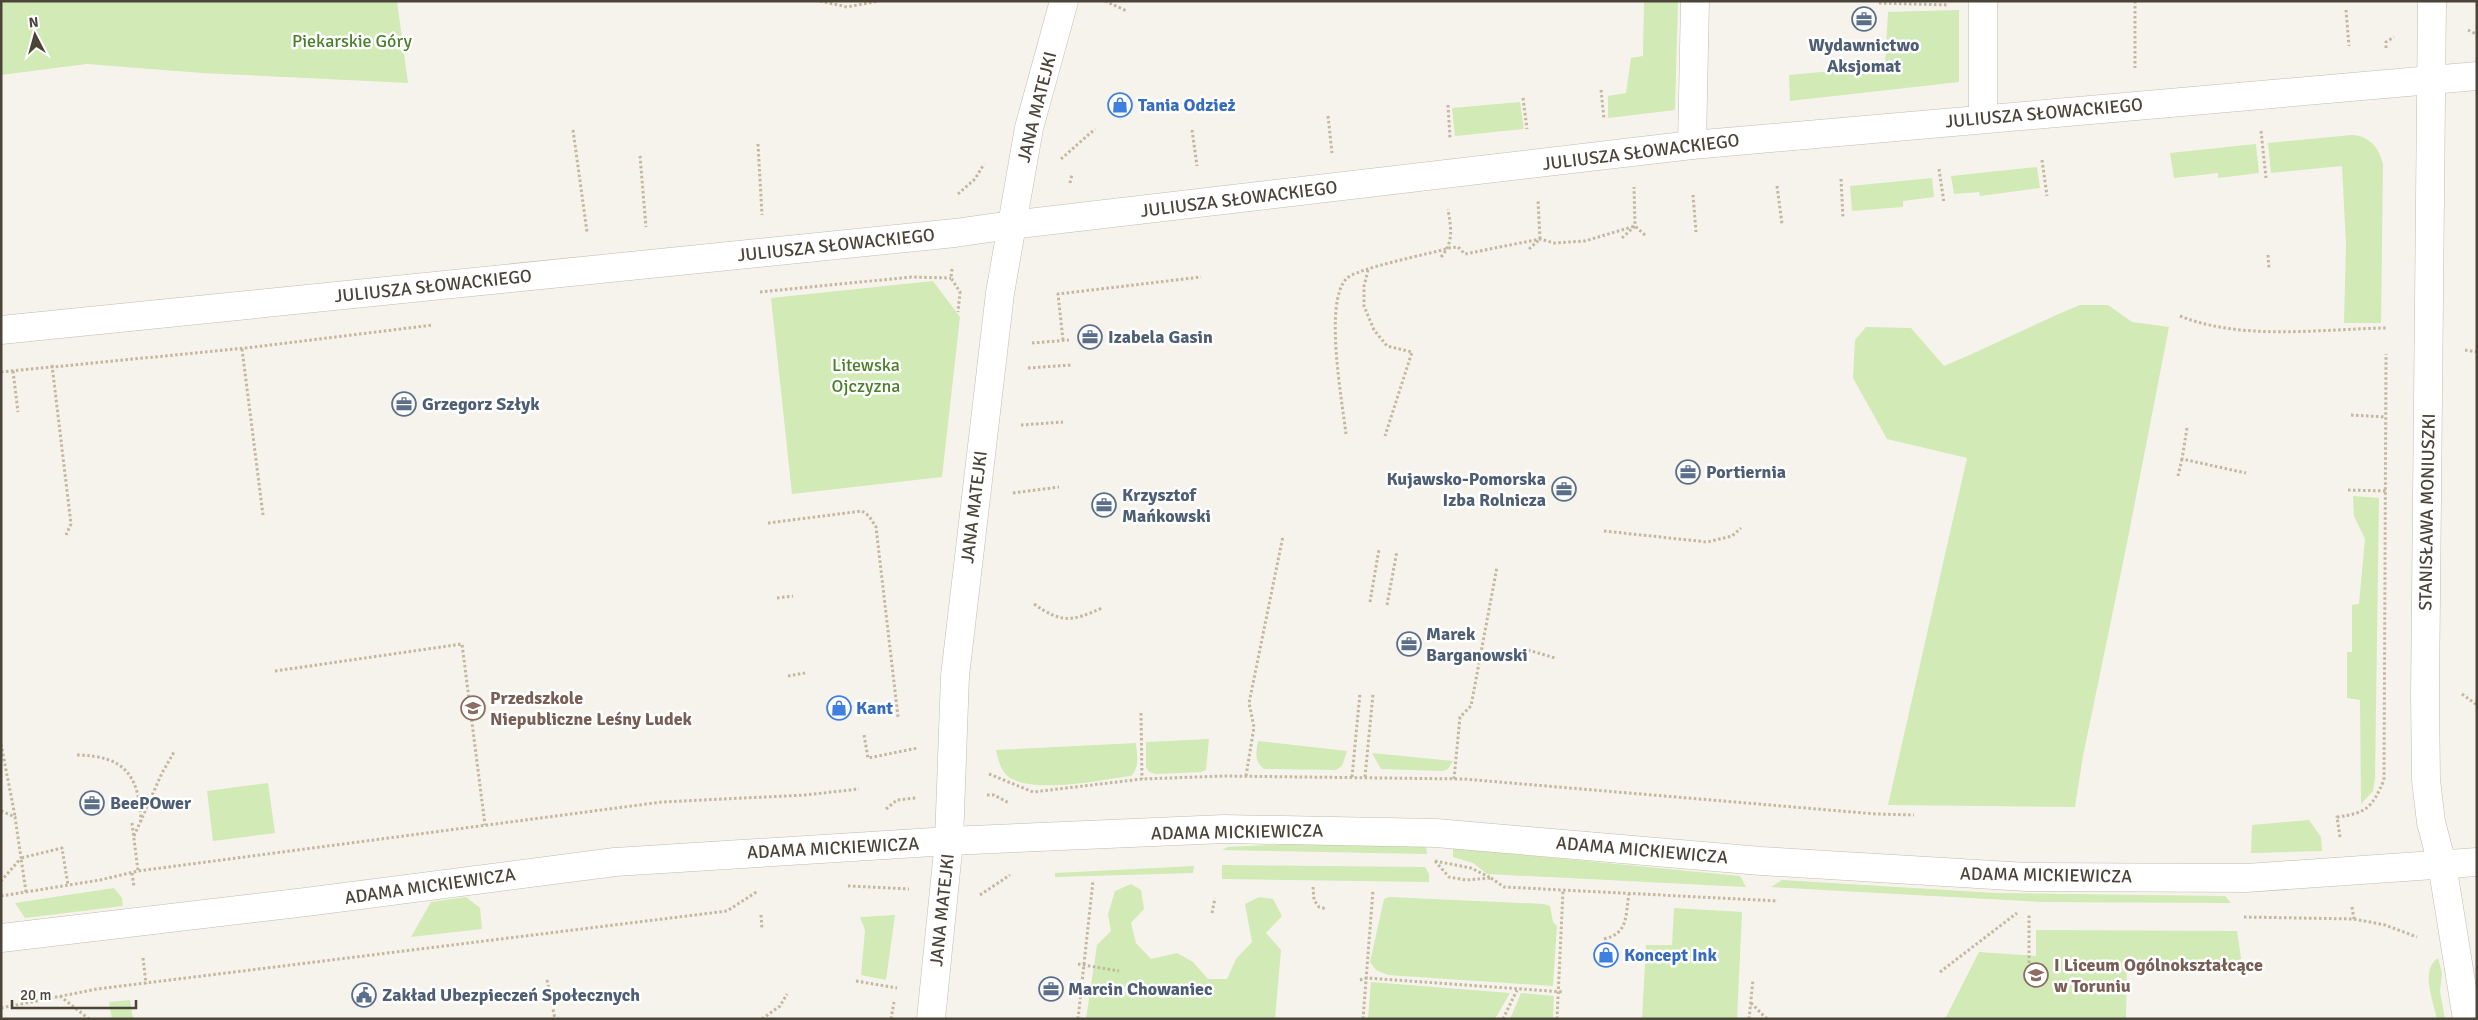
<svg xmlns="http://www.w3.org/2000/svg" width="2478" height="1020" viewBox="0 0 2478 1020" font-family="Signika,sans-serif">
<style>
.green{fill:#d2eab5}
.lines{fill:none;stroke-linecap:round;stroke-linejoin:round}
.minor-casing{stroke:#c2bbae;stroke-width:29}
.tertiary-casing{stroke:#c2bbae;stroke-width:29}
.path{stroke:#c4b79f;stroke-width:3;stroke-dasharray:2.5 2.5;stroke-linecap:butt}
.minor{stroke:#fff;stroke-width:28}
.tertiary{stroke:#fff;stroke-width:28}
.labels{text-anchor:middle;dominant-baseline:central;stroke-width:5;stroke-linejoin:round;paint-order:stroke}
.park-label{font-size:18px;fill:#4a7f2a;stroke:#fff}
.service-label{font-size:18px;font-weight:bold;fill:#4e5e75;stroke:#fff;text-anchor:start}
.shop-label{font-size:18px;font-weight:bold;fill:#366cbe;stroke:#fff;text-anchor:start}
.street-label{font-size:18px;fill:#4b4439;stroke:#fff}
.education-label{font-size:18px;font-weight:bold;fill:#785e54;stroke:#fff;text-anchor:start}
</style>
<rect width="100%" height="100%" fill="#f6f3ec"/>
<g class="green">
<polygon points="1,1 397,1 408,83 202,73 87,64 1,75"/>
<polygon points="1644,1 1678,1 1675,110 1608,118 1608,96 1626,93 1631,58 1643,56"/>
<polygon points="1959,10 1959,82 1790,101 1789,75 1885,66 1888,12"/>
<polygon points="1520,102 1524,129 1455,136 1452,108"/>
<path d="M2352,135C2369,136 2379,147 2383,164L2381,323H2344L2346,245L2342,166L2271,173L2268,143Z"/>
<polygon points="2256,144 2259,173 2218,178 2218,173 2174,178 2170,153"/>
<polygon points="2037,167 2040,188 1980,196 1979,192 1954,194 1951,176"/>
<polygon points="1932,178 1934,197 1903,201 1903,207 1852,211 1850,186"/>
<polygon points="933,281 960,317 942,477 792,494 771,298"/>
<path d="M2080,305H2108L2132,322L2169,327L2126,548L2083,756L2075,807L1888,805L1967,458L1887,439L1853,378L1855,340L1866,327L1911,328L1944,366C1990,347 2034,324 2080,305Z"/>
<polygon points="2353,496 2379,498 2375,778 2373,791 2361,804 2360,700 2347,698 2347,652 2352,652 2352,605 2359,604 2365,539 2354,516"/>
<polygon points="1209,739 1206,770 1201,772 1156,774 1149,772 1146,767 1146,742"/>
<path d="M1258,741L1347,751L1342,766L1336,770L1264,769C1254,761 1256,753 1258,741Z"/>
<path d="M1136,743C1137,755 1140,767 1131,776C1099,780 1041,793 1012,779C1002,774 998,761 996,750Z"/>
<polygon points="1372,753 1453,761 1448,769 1443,771 1381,769"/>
<polygon points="268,783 275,833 213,841 207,791"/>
<polygon points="2309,820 2321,837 2322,851 2251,853 2252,825"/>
<polygon points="1290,844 1426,847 1427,854 1222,850 1228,847"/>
<polygon points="1453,848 1740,876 1746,887 1487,874 1473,863 1453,857"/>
<polygon points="1222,865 1425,867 1429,874 1429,882 1222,879"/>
<polygon points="1194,866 1193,873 1055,877 1055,873"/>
<polygon points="1782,880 1996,893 2225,896 2231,903 2041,902 1771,887"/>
<polygon points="1131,884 1141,890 1144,909 1131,923 1136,943 1151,959 1177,953 1193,962 1208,979 1227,979 1236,959 1252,942 1245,904 1259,897 1273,899 1282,916 1266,933 1281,950 1275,1019 1086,1019 1097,945 1111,931 1108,914 1115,891"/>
<polygon points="114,888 122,898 123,906 25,918 15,903"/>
<polygon points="466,897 480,908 482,929 411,937 431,902"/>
<polygon points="1389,897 1544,904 1550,906 1553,922 1557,926 1553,986 1388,975 1376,970 1370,962 1384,899"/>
<polygon points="1674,908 1742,912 1737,1019 1642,1019 1646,945 1672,945"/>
<polygon points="895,915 886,980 861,975 865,930 860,917"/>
<polygon points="2036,930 2237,931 2242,964 2127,960 2126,1019 1945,1019 1979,952 2036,956"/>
<path d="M2438,958L2442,973L2440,991L2445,1019H2437C2433,1001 2420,970 2438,958Z"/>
<polygon points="1371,982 1510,993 1495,1019 1368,1019"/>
<polygon points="1521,993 1554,996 1553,1019 1510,1019"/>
<polygon points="130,1000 133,1019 112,1019 109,1002"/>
</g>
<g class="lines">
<g class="minor-casing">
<g id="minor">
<polyline points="1983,1 1983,118"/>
<polyline points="2432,1 2425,696 2426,780 2431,822 2442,864 2467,1019"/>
<polyline points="1692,145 1695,1"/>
<polyline points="1,330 955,233 1011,225 1692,145 2477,76"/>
<polyline points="931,1019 949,841 955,676 1000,293 1029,128 1064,1"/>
</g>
</g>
<g class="tertiary-casing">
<polyline id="tertiary" points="1,938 306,902 615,862 949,841 1224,829 1436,833 1761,861 2027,877 2246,878 2477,862"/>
</g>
<g class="path">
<polyline points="820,1 847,7 879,1"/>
<polyline points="1105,1 1127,11"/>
<polyline points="2135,1 2135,68"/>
<polyline points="1879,3 1949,5"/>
<polyline points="2346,10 2349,46"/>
<polyline points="2468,30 2476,34"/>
<polyline points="2386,48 2386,42 2394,37"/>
<polyline points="1601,90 1604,119"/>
<polyline points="1523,98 1527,129"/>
<polyline points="1448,105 1450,138"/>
<polyline points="1328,116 1332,153"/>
<polyline points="573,130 587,232"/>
<polyline points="1192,130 1197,166"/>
<polyline points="2261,131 2266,178"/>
<polyline points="758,144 762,215"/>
<polyline points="640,156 646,227"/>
<polyline points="1061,159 1095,129"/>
<polyline points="2042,160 2047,196"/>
<polyline points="1939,169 1944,203"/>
<polyline points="1841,179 1843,218"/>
<polyline points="1070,183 1072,174"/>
<polyline points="1777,186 1782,224"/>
<polyline points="958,194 975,179 984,164"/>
<polyline points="1693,195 1696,232"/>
<polyline points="1622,238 1635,226 1634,187"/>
<polyline points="1529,249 1540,239 1538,200"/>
<polyline points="2268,255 2269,269"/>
<path d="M1441,257C1454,242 1451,228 1448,209"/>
<polyline points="952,269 951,278 960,292 958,312"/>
<polyline points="1368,270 1364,286 1364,306 1374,330 1387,346 1412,352 1385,436"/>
<polyline points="760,292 911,277 951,278"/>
<path d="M2180,316C2242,341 2320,329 2387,328"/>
<polyline points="1063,340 1058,294 1201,277"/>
<polyline points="1032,343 1069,340"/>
<polyline points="242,349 263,515"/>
<polyline points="2465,350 2477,352"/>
<polyline points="52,365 71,524 66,535"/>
<polyline points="1028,368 1071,365"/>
<polyline points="13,371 18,412"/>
<polyline points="1,372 246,348 433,325"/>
<polyline points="2351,415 2386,417"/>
<polyline points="1021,425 1063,422"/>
<polyline points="2187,428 2182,459 2246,473"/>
<path d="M1346,434C1342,400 1324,303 1346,279C1356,268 1430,254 1449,248L1458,247L1465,254L1540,239L1554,243L1585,241L1635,226L1646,236"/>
<polyline points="2178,476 2182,459"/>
<polyline points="2348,490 2386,491"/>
<polyline points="1013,493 1059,487"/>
<polyline points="768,523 862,511 869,516 876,527 898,717"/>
<polyline points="1604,531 1707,542 1732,536 1741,528"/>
<polyline points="777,598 793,596"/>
<polyline points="1370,602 1379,549"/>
<path d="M1034,604C1061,623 1071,622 1102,608"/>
<polyline points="1387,605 1397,551"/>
<polyline points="1528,650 1555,658"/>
<polyline points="275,671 462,644 485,825"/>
<polyline points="788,676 805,673"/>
<polyline points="2462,694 2477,705"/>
<polyline points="1141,713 1142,779"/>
<polyline points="864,735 868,758 918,748"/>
<polyline points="1,744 15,816"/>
<path d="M77,755C124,756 139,774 141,821"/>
<polyline points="989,774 1033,792 1142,779 1224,776 1464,779 1876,814 1914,815"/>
<polyline points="1246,776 1254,727 1249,703 1283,536"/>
<polyline points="1352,777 1360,693"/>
<polyline points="1365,777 1373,694"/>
<polyline points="1454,779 1460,717 1471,706 1497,567"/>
<polyline points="987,795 994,795 1009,803"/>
<polyline points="886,809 897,800 916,798"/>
<polyline points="1,811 15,817 21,858 1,881"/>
<polyline points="132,823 138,871"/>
<polyline points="134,836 162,773 174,752"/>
<path d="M2340,837L2337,817C2368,813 2372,807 2384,780L2386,354"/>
<polygon points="1435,861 1471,868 1491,878 1466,880 1449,877"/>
<polyline points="132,873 134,887"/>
<polyline points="1491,878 1504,887 1778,901"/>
<polyline points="848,886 909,889"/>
<polyline points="1313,887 1314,900 1319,907 1327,909"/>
<polyline points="26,892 21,858 62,848 68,885"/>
<polyline points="980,895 1010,875"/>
<polyline points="1,896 100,880 138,871 662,802 805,795 859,789"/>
<polyline points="2352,907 2354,919"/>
<polyline points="1212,913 1215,898"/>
<polyline points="761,915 762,929"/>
<polyline points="2244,917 2354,919 2385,925 2417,937"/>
<path d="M1604,939C1629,933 1625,916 1629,894"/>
<polyline points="143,958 146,984"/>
<polyline points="1078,964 1119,971"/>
<polyline points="2029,968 2029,914"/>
<polyline points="1940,972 2017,913"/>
<polyline points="547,980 555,1019"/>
<polyline points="1360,980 1367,978 1564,992"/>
<polyline points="856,981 897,988"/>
<polyline points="60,996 89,1019"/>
<polyline points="506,999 550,995"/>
<polyline points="1751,1003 1767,1019"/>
<polyline points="1,1008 97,989 727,911 758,891"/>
<polyline points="762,1019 780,1006 787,994"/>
<polyline points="891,1019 894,1002"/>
<polyline points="1078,1019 1093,881"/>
<polyline points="1363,1019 1373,890"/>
<polyline points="1503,1019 1517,990"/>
<polyline points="1557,1019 1563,891"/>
<polyline points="1749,1019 1753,980"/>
</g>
<use href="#minor" class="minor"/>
<use href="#tertiary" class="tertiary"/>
</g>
<defs>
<g id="office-ring" transform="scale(1.25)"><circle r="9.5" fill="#fff" stroke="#5c6f8a" stroke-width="1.5"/><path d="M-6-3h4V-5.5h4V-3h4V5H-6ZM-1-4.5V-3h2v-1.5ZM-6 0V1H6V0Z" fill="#5c6f8a"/></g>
<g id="shop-ring" transform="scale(1.25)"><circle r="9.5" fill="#fff" stroke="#3f7fe0" stroke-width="1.5"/><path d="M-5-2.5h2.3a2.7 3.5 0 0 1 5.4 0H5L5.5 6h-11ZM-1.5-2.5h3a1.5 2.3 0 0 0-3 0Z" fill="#3f7fe0"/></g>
<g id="school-ring" transform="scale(1.25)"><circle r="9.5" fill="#fff" stroke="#8d6e63" stroke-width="1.5"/><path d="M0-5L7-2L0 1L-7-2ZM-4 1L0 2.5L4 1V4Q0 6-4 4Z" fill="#8d6e63"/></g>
<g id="civic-ring" transform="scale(1.25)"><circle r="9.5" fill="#fff" stroke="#5c6f8a" stroke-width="1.5"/><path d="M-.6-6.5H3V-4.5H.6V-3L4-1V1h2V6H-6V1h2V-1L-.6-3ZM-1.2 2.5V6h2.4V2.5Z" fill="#5c6f8a"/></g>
</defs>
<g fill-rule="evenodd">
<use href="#office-ring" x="1864" y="19"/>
<use href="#shop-ring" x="1120" y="105"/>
<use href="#office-ring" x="1090" y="337"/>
<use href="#office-ring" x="404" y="404"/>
<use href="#office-ring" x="1688" y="472"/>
<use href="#office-ring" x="1564" y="489"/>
<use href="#office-ring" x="1104" y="505"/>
<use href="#office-ring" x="1409" y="644"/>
<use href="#school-ring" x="473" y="708"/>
<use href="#shop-ring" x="839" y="708"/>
<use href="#office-ring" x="92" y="803"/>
<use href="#shop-ring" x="1606" y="955"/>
<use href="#school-ring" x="2036" y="975"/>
<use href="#office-ring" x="1051" y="989"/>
<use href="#civic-ring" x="364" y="995"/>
</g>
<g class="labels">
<g class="park-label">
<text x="352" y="41">Piekarskie Góry</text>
<text x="866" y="365">Litewska<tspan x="866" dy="21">Ojczyzna</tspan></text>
</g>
<g class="service-label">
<text x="1864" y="45" text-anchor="middle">Wydawnictwo<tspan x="1864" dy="21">Aksjomat</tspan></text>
<text x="1108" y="337">Izabela Gasin</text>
<text x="422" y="404">Grzegorz Szłyk</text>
<text x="1706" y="472">Portiernia</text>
<text x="1546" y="479" text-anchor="end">Kujawsko-Pomorska<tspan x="1546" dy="21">Izba Rolnicza</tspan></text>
<text x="1122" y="495">Krzysztof<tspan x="1122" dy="21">Mańkowski</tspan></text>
<text x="1426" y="634">Marek<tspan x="1426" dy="21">Barganowski</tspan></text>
<text x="110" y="803">BeePOwer</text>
<text x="1068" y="989">Marcin Chowaniec</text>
<text x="382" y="995">Zakład Ubezpieczeń Społecznych</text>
</g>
<g class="shop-label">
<text x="1138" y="105">Tania Odzież</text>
<text x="856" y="708">Kant</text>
<text x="1624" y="955">Koncept Ink</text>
</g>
<g class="street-label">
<text transform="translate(1037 107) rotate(-76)">JANA MATEJKI</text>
<text transform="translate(2044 113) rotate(-5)">JULIUSZA SŁOWACKIEGO</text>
<text transform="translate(1641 152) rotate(-7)">JULIUSZA SŁOWACKIEGO</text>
<text transform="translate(1239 199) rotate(-7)">JULIUSZA SŁOWACKIEGO</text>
<text transform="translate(836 245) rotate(-6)">JULIUSZA SŁOWACKIEGO</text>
<text transform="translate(433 286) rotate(-6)">JULIUSZA SŁOWACKIEGO</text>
<text transform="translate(974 507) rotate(-83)">JANA MATEJKI</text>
<text transform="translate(2427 512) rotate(-89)">STANISŁAWA MONIUSZKI</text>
<text transform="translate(1237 832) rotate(-1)">ADAMA MICKIEWICZA</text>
<text transform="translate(833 848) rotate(-3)">ADAMA MICKIEWICZA</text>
<text transform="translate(1642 850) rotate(5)">ADAMA MICKIEWICZA</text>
<text transform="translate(2046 875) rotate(1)">ADAMA MICKIEWICZA</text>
<text transform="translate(430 886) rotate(-8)">ADAMA MICKIEWICZA</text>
<text transform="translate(942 910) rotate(-84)">JANA MATEJKI</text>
</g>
<g class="education-label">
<text x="490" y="698">Przedszkole<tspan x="490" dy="21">Niepubliczne Leśny Ludek</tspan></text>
<text x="2054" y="965">I Liceum Ogólnokształcące<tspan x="2054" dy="21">w Toruniu</tspan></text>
</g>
</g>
<rect width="2478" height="1020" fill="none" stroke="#4b4439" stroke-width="5"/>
<g transform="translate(35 35) rotate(354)" stroke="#ffffff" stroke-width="4" paint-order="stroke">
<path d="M0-4L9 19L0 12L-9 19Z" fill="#4b4439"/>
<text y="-8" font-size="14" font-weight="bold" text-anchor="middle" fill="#4b4439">N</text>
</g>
<path d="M12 1000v8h124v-8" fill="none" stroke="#4b4439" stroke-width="2.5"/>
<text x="20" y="1000" font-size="15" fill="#4b4439" stroke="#ffffff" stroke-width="4" paint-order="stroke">20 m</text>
</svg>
